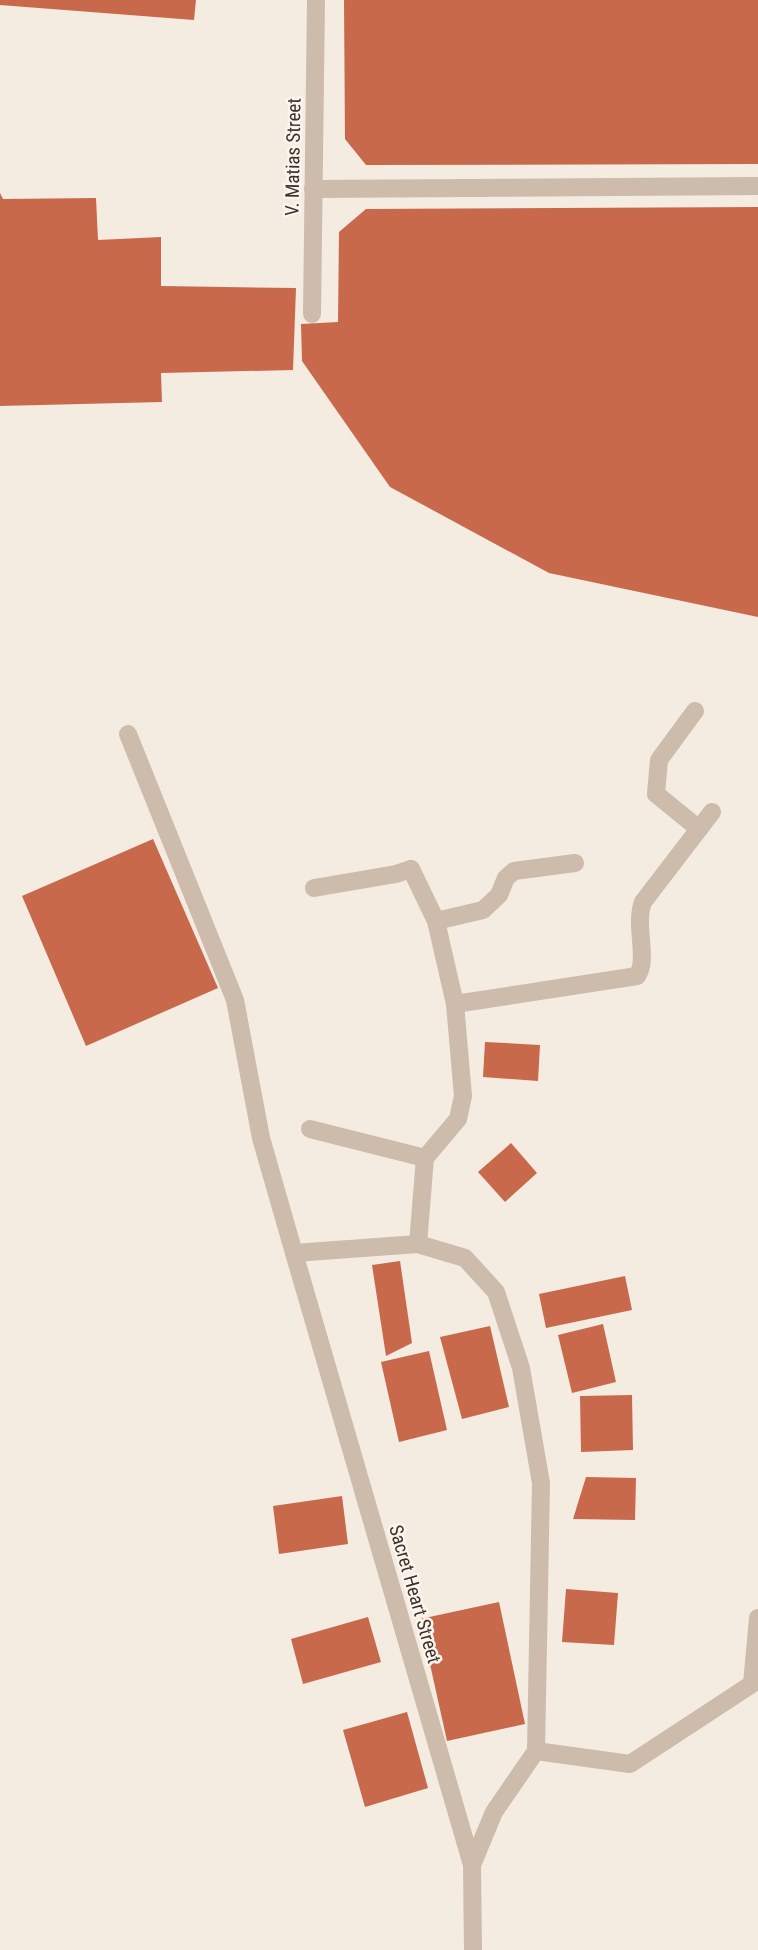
<svg xmlns="http://www.w3.org/2000/svg" width="758" height="1950" viewBox="0 0 758 1950" font-family="'Roboto Condensed',sans-serif">
<style>
.building{fill:#c8694b}
.lines{fill:none;stroke-linecap:round;stroke-linejoin:round}
.lane{stroke:#cdbbac;stroke-width:18}
.street{stroke:#cdbbac;stroke-width:18}
.labels{text-anchor:middle;dominant-baseline:central;stroke-width:5;stroke-linejoin:round;paint-order:stroke}
.street-label{font-size:19px;fill:#3b302b;stroke:#fbf5ee}
</style>
<rect width="100%" height="100%" fill="#f4ebe1"/>
<g class="building">
<polygon points="0,0 196,0 194,20 0,5"/>
<polygon points="344,0 758,0 758,164 366,165 345,139"/>
<polygon points="0,193 3,199 96,198 98,240 161,237 161,286 296,288 293,370 161,373 162,402 0,406"/>
<polygon points="758,207 758,617 549,573 390,487 302,361 301,324 338,322 339,232 366,209"/>
<polygon points="153,839 218,988 86,1046 22,896"/>
<polygon points="485,1042 540,1045 538,1081 483,1077"/>
<polygon points="511,1143 537,1173 505,1202 478,1172"/>
<polygon points="400,1261 412,1343 386,1356 372,1265"/>
<polygon points="625,1276 632,1310 546,1328 539,1294"/>
<polygon points="603,1324 616,1382 572,1393 558,1335"/>
<polygon points="490,1326 509,1407 462,1419 440,1337"/>
<polygon points="429,1351 447,1430 399,1442 381,1362"/>
<polygon points="632,1395 633,1450 581,1452 580,1396"/>
<polygon points="586,1477 636,1478 635,1520 573,1519"/>
<polygon points="342,1496 348,1544 279,1554 273,1506"/>
<polygon points="566,1589 618,1593 614,1645 562,1642"/>
<polygon points="499,1602 525,1724 447,1741 420,1619"/>
<polygon points="368,1617 381,1662 303,1684 291,1639"/>
<polygon points="407,1712 428,1788 365,1807 343,1730"/>
</g>
<g class="lines">
<g class="lane">
<polyline points="313,189 758,186"/>
<polyline points="695,711 659,760 656,794 699,829"/>
<polyline points="128,734 235,1000 261,1138 294,1253"/>
<polyline points="314,888 396,874 411,869"/>
<polyline points="436,921 483,910 499,895 506,878 514,871 575,863"/>
<path d="M455,1004L637,976C649,960 634,925 643,902L712,812"/>
<polyline points="310,1129 425,1158"/>
</g>
<g class="street">
<polyline points="312,314 316,0"/>
<polyline points="411,869 436,921 455,1004 463,1096 458,1119 425,1158 418,1244"/>
<polyline points="536,1751 630,1764 752,1684 758,1618"/>
<polyline points="472,1865 494,1812 536,1751 541,1483 521,1368 496,1292 465,1258 418,1244 294,1253 472,1865 473,1950"/>
</g>
</g>
<g class="labels">
<g class="street-label">
<text transform="translate(293 157) rotate(-89)">V. Matias Street</text>
<text transform="translate(415 1594) rotate(74)">Sacret Heart Street</text>
</g>
</g>
</svg>
